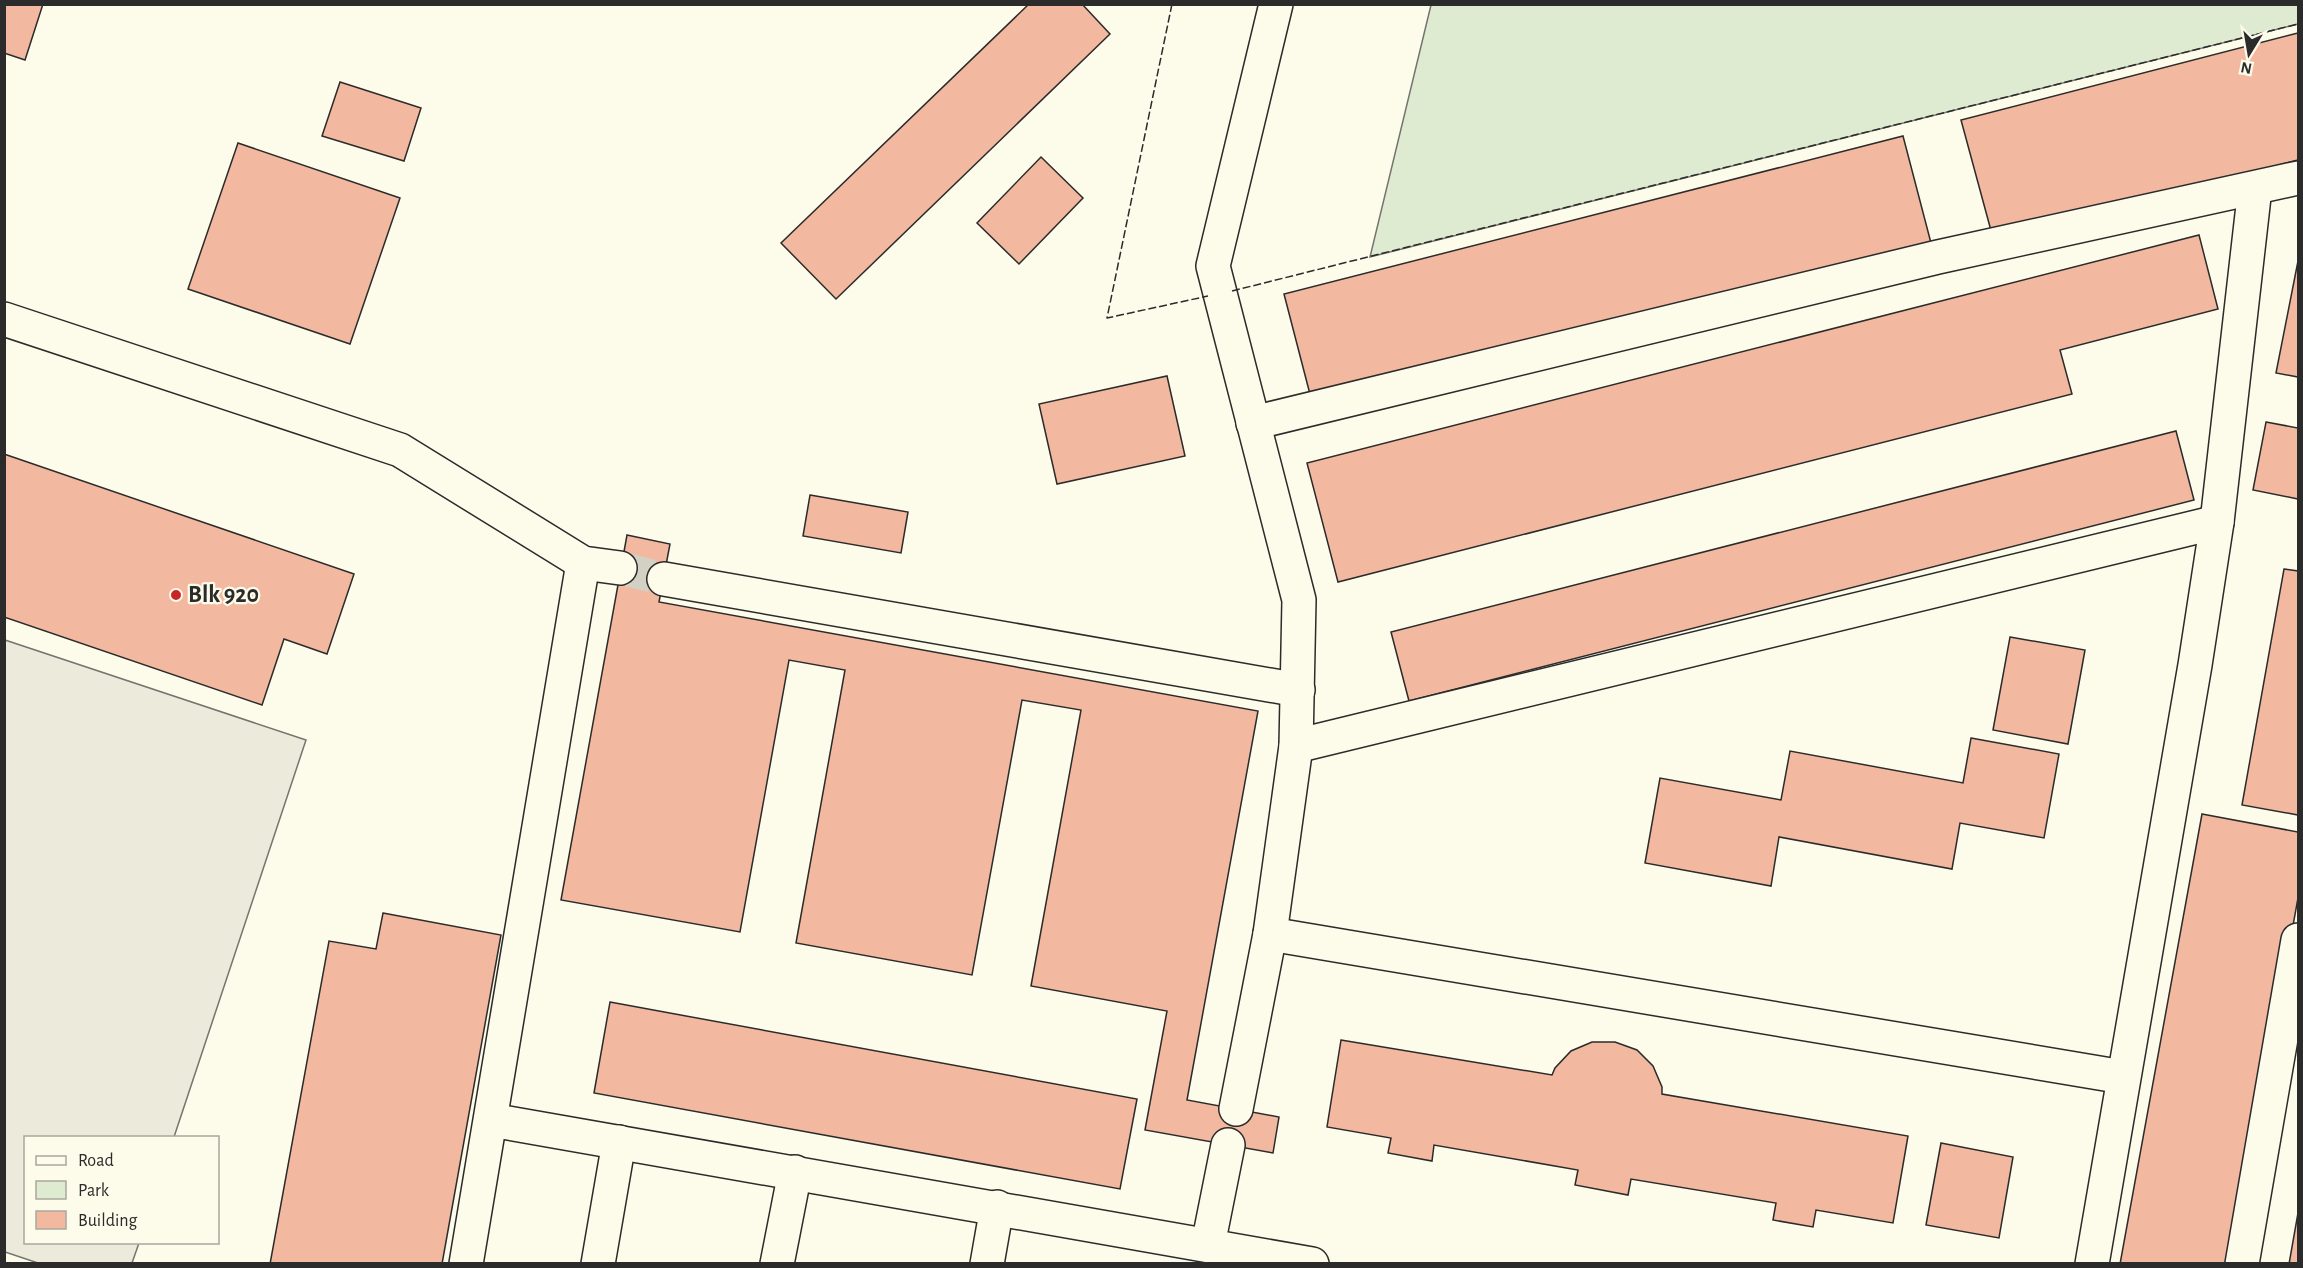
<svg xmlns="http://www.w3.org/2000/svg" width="2303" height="1268" viewBox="0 0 2303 1268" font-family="'Alegreya Sans',sans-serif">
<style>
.green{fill:#deebd1;stroke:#74746e;stroke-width:1.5}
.parking{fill:#eceadb;stroke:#74746e;stroke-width:1.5}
.building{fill:#f2b8a0;stroke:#2b2b2b;stroke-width:1.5}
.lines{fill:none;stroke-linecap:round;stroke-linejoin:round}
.minor-tunnel{stroke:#d3d1c4;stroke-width:33;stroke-dasharray:33 16;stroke-linecap:butt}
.minor-casing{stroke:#2b2b2b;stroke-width:36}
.minor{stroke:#fdfbea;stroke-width:33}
.fence{stroke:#2b2b2b;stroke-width:1.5;stroke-dasharray:8 3;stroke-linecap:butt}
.poi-dot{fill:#c62828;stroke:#fdfbea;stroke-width:2}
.labels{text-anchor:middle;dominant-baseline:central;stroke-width:4.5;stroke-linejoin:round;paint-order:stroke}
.poi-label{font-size:24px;font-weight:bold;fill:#2b2b2b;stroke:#fdfbea;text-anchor:start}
</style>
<rect width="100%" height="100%" fill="#fdfbea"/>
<polygon class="green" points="1431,5 2298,4 2298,24 1370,257"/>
<polygon class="parking" points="5,640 306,740 174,1137 26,1138 26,1242 139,1243 132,1263 38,1263 5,1252"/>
<g class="building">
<polygon points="4,4 43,4 25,60 4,53"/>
<polygon points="1029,4 1082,4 1110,34 836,299 781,243"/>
<polygon points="2298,33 2298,160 1993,238 1961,120"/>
<polygon points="340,82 421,108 404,161 322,136"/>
<polygon points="1903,136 1931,243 1312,402 1284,294"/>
<polygon points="238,143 400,198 350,344 188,289"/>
<polygon points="1041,157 1083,198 1019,264 977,223"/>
<polygon points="2199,235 2218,309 2060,350 2072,394 1338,582 1307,463"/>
<polygon points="2298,261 2298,377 2276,373"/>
<polygon points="1167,376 1185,456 1057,484 1039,404"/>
<polygon points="2266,422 2298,428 2298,499 2253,490"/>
<polygon points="2176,431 2194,500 1409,701 1391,632"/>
<polygon points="4,454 354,574 327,654 284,639 262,705 4,617"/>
<polygon points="810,495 908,512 901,553 803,536"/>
<polygon points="627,535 670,544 659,602 1258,711 1187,1100 1279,1117 1273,1153 1145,1130 1167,1011 1031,986 1081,710 1022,700 972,975 796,943 845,670 789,660 740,932 561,900"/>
<polygon points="2284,569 2298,571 2298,815 2242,805"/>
<polygon points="2010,637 2085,650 2068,744 1993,730"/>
<polygon points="1971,738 2059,754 2044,838 1960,823 1952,869 1779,837 1771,886 1645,863 1660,778 1781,800 1790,751 1963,783"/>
<polygon points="2202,814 2298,832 2298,898 2232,1264 2120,1264"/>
<polygon points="383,913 501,935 442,1264 270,1264 329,941 376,949"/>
<polygon points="610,1002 1137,1099 1120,1189 594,1093"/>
<polygon points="1341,1040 1552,1075 1555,1068 1571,1051 1592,1042 1615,1042 1637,1050 1653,1066 1662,1087 1662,1094 1908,1136 1893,1223 1816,1210 1813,1227 1773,1220 1776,1203 1631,1179 1628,1195 1575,1185 1578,1170 1434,1145 1432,1161 1388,1153 1391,1138 1327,1127"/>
<polygon points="1941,1143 2013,1157 1999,1238 1926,1225"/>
<polygon points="2298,1213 2298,1264 2289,1264"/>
</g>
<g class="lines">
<polyline class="minor-tunnel" points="620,568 664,579"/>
<g class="minor-casing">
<g id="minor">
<polyline points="4,319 400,450 583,563 620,568"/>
<polyline points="1253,423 1938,257 2298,178"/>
<polyline points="664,579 1298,690"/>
<polyline points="1296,746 2217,522"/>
<polyline points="1270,934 2123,1077"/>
<polyline points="1236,1109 1270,934 1296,746 1299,600 1213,266 1276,4"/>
<polyline points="491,1120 1312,1264"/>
<polyline points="1208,1245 1228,1145"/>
<polyline points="466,1264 583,563"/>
<polyline points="598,1264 619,1142"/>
<polyline points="777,1264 795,1172"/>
<polyline points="987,1264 997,1207"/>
<polyline points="2092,1264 2195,665 2217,522 2255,188"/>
<polyline points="2242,1264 2298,940"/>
</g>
</g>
<use href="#minor" class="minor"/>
<g class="fence">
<polyline points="1172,4 1107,318 1208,296"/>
<polyline points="1232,291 2298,24"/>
</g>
</g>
<circle class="poi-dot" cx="176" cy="595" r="6"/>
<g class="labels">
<g class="poi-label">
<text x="188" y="595">Blk 920</text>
</g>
</g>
<rect width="2303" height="1268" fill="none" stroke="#2b2b2b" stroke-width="12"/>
<rect x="24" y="1136" width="195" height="108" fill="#fdfbea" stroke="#a9a89e" stroke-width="1.5"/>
<rect x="36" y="1156" width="30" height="9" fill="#fdfbea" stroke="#a9a89e" stroke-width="1.5"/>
<text x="78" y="1166" font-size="18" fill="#2b2b2b">Road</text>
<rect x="36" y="1181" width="30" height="18" fill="#deebd1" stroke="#a9a89e" stroke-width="1.5"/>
<text x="78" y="1196" font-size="18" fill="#2b2b2b">Park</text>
<rect x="36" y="1211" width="30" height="18" fill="#f2b8a0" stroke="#a9a89e" stroke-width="1.5"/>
<text x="78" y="1226" font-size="18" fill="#2b2b2b">Building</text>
<g transform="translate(2249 54) rotate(191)" stroke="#fdfbea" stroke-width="4.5" paint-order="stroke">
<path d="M0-4.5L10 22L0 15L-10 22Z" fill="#2b2b2b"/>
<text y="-9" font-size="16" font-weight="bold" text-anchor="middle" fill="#2b2b2b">N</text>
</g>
</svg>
